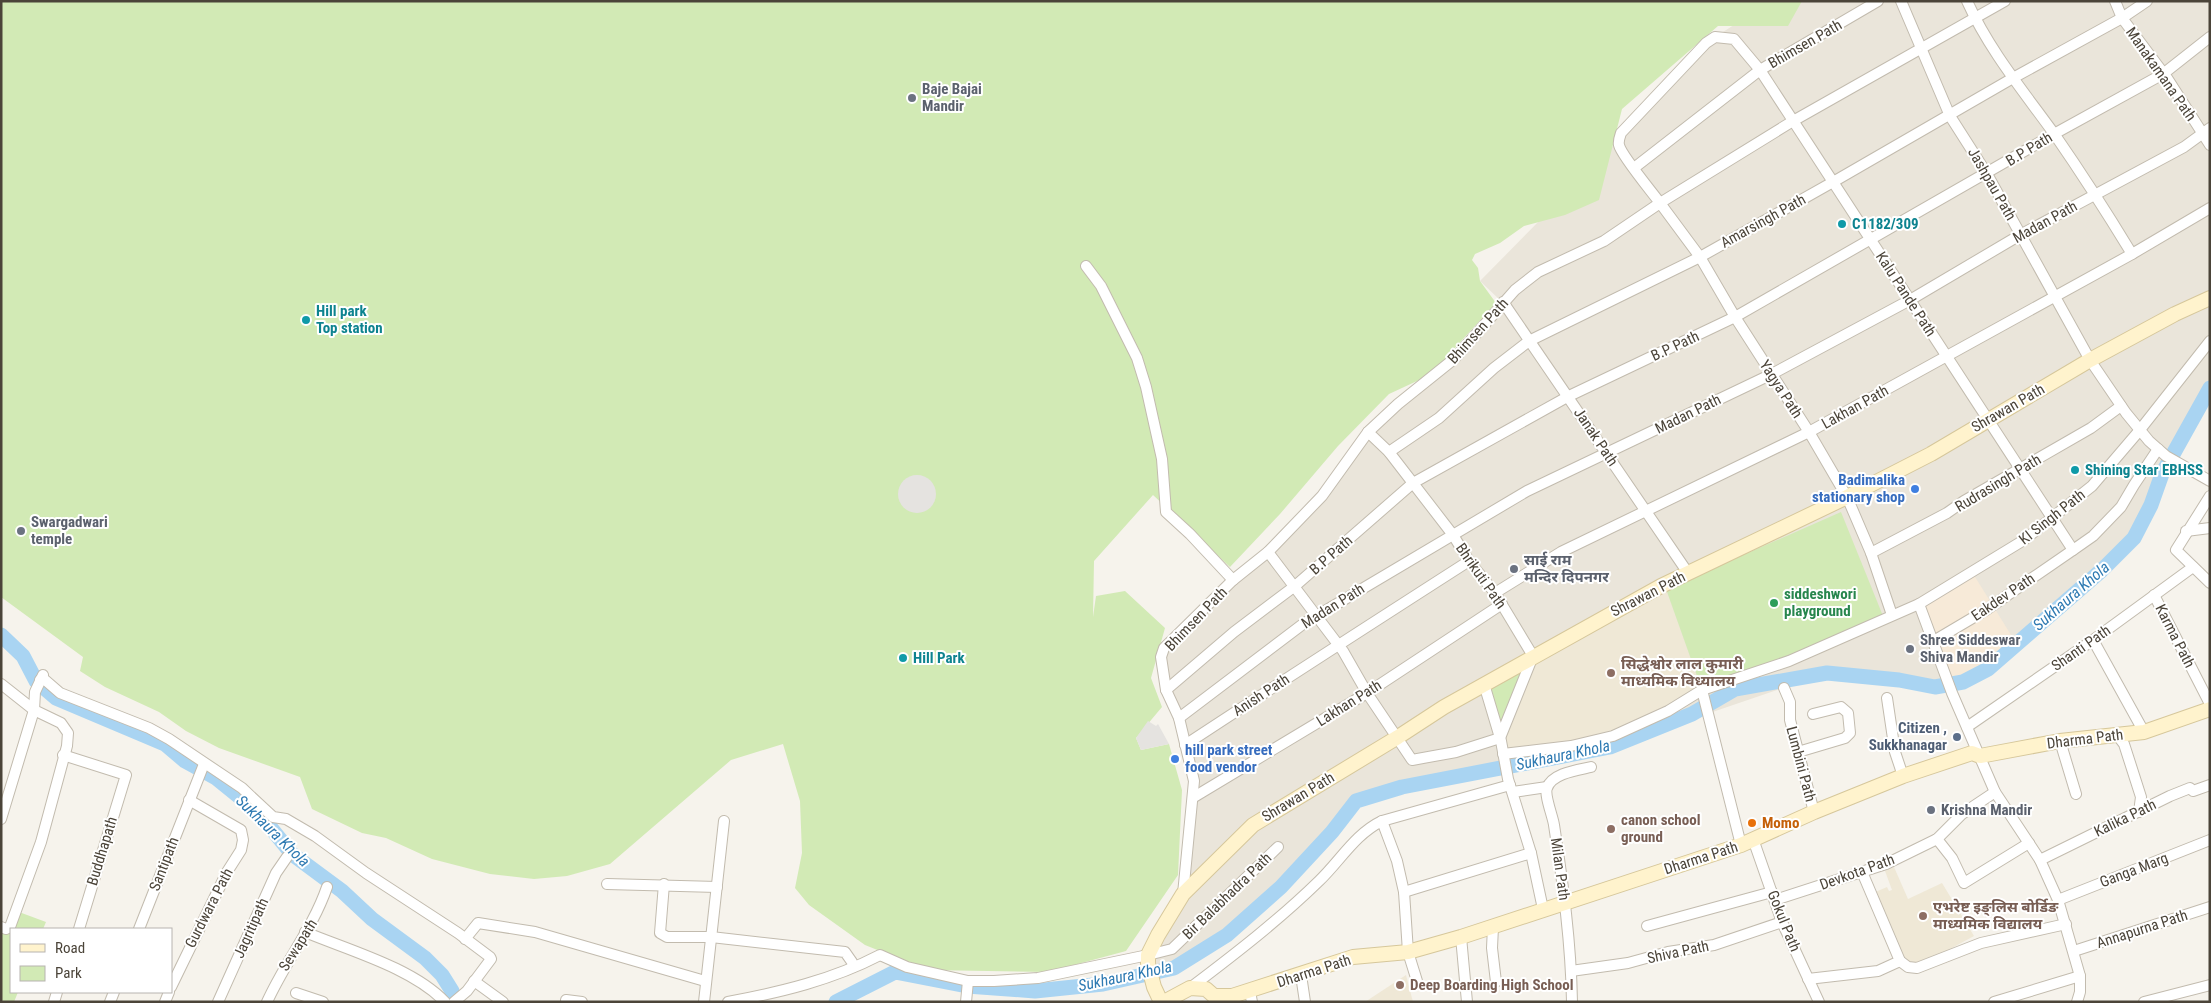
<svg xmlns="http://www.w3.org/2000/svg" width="2211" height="1003" viewBox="0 0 2211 1003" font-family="'Roboto Condensed','Noto Sans Devanagari',sans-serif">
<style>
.residential{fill:#eae5da}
.commercial{fill:#f7ead8}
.education{fill:#efe8d6}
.green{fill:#d2eab5}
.parking{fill:#e5e3e0}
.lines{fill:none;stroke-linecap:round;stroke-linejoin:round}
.river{stroke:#a9d4f2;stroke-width:15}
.street-casing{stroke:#c2bbae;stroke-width:12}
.secondary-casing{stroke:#d6c79b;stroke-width:16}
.street{stroke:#fff;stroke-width:10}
.secondary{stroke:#fff3cd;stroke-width:14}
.worship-dot{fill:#6b7280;stroke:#fff;stroke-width:2}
.culture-dot{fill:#0f9aa8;stroke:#fff;stroke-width:2}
.shop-dot{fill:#3f7fe0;stroke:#fff;stroke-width:2}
.leisure-dot{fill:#2e9e5b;stroke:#fff;stroke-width:2}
.education-dot{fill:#8d6e63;stroke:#fff;stroke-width:2}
.service-dot{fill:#5c6f8a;stroke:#fff;stroke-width:2}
.food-dot{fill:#e8710a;stroke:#fff;stroke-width:2}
.labels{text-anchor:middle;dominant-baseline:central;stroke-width:4;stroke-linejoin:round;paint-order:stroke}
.street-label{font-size:15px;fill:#4b4439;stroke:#fff}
.worship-label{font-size:15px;font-weight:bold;fill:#5b616d;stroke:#fff;text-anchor:start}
.culture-label{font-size:15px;font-weight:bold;fill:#0d838f;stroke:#fff;text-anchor:start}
.shop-label{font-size:15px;font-weight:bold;fill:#366cbe;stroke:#fff;text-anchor:end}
.leisure-label{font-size:15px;font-weight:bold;fill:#27864d;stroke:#fff;text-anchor:start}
.education-label{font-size:15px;font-weight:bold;fill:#785e54;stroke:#fff;text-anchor:start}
.service-label{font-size:15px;font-weight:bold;fill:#4e5e75;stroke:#fff;text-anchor:end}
.food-label{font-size:15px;font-weight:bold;fill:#c56008;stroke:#fff;text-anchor:start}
.water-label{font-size:16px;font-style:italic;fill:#2e7ab2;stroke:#fff}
</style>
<rect width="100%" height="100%" fill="#f6f3ec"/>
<polygon class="residential" points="1772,1 2210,1 2210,395 2162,474 2134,538 2016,643 1961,683 1934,687 1827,673 1610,747 1492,769 1357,801 1227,935 1174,968 1150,974 1158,935 1183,894 1194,797 1161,657 1322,496 1368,432 1454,359 1502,302 1480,281 1619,140 1715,37"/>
<polygon class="commercial" points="1972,572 2016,643 1988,669 1961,683 1949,685 1919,604"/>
<g class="education">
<polygon points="1666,589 1702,690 1613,736 1503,754 1501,741 1533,656"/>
<polygon points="1894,867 1908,899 1942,883 1974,936 1939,955 1914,964 1905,962 1873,893 1887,887 1889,891 1892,890 1885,871"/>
<polygon points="1406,975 1413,1002 1365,1002"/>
</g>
<g class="green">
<polygon points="1,1 1802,1 1788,26 1718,26 1622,109 1599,200 1565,215 1524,226 1500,243 1475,254 1472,260 1478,268 1480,281 1496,303 1430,375 1389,394 1338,446 1280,514 1230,567 1153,495 1094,561 1093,617 1096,596 1125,591 1165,628 1151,678 1162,707 1136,738 1141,750 1169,744 1182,790 1178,875 1126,951 1048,972 927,970 865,945 809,905 795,888 802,853 800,801 783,744 731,760 610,864 567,876 534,879 490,874 432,859 386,838 362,833 312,809 300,777 219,748 186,731 159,712 105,687 80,671 83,657 1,597"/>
<polygon points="1841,512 1883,616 1849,632 1702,690 1666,589"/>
<polygon points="1533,656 1501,741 1484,684"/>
<polygon points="19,912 46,922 43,929 11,929"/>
<polygon points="11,929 11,992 18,992 14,1002 4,1002 1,999 1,931"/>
</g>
<g class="parking">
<circle cx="917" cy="494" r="19"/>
<polygon points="1148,721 1156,726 1158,724 1169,744 1141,750 1136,738"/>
</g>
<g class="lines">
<g class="river">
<polyline points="1,635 23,656 36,681 56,698 165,744 185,761 216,778 258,812 292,854 342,891 372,919 425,958 442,975 452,991 454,1002"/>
<polyline points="836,1002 895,972 967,986 1035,991 1103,984 1174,968 1227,935 1281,887 1332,832 1356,801 1402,787 1610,747 1692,714 1735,689 1827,673 1899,680 1935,687 1963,682 1988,669 2102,570 2134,538 2151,505 2162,474 2210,388"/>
</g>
<g class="street-casing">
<g id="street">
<polyline points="1901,1 1950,116 1987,174 2090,360 2126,413 2149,441 2166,456 2210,481"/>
<path d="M1967,1C1989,50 2024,92 2055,135C2082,174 2107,213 2132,254"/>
<polyline points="2115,1 2122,18 2167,78 2210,145"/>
<polyline points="1634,168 1760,70 2073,550 1986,610 1932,642"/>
<polyline points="1086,266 1101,286 1137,358 1146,387 1162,459 1166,512 1190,534 1233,580"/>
<polyline points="1503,302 1688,573"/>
<polyline points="1389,452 1439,418 1494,368 1529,341 1700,257 1833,182 2013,78 2122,18 2147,1"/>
<polyline points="2210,496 2176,550 2210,583"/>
<polyline points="2186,531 2210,528"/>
<polyline points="2073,550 2093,536 2121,507 2134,485 2158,449"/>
<polyline points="1268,552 1343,651 1367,693 1412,760 1456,752 1500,738 1533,656 1495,593 1469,561 1453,535 1389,452 1368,432"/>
<polyline points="1871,553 1947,513 1964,501 2091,428 2121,406"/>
<polyline points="1495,593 1561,552 1809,432 2132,254 2210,208"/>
<polyline points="2154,595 2210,704"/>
<polyline points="1892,615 1871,553 1847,497 1809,432 1735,317 1700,257 1660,203 1793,121 2005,1"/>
<polyline points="2093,640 2144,732"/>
<polyline points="40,680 45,680 60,693 149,728 169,739 242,788 273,817 286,819 315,836 366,873 458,933 490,957 491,959 467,991 454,1002"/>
<polyline points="1,684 34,710 1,819"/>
<polyline points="1484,684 1501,741 1508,779 1531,853 1543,909"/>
<polyline points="1784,688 1790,702 1790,720 1814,812"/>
<polyline points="1166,690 1234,632 1295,586 1413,483 1569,396 1735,317 2054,134 2163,74 2210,37"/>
<polyline points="1702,690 1741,845"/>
<polyline points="1887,698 1895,752 1903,776"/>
<polyline points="1179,718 1303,624 1527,491 1772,374 1910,300 2020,235 2184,147 2210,128"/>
<polyline points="1967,727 2093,640 2193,567"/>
<polyline points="2117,735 2124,744 2141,797 2139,812"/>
<polyline points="2060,741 2076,794"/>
<path d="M1185,745C1279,683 1374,622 1469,561"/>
<polyline points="1798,752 1845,738 1850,733 1848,713 1841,707 1813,714"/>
<polyline points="1503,754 1571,746 1613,736 1668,711 1702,690 1789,661 1919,604"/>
<polyline points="63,755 126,775 79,929"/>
<polyline points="1513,792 1547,787"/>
<polyline points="1194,797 1367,693 1502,604"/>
<polyline points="1382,821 1397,861 1404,892 1408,952 1417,981"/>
<polyline points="1753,839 1782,922 1819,1002"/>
<polyline points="1937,839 1952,858 1964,883 2029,843"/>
<polyline points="2040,860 2170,796 2190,788 2193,791 2210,785"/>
<polyline points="607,884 717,887"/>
<polyline points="664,884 660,933 667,937 711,937 845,952 852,962 853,967"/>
<polyline points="1404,892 1531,853"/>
<path d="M1183,894L1194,781L1179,718L1166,690L1161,657L1164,648L1233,580L1268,552L1322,496L1368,432L1398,404L1454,359L1515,290L1538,272L1604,241L1660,203C1652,192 1621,155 1619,145C1618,141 1620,136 1621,133L1706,43L1715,37L1734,39L1760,70L1878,1"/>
<polyline points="1775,900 1886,864 1937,839 1962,814 1995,792"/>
<polyline points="2058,900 2210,840"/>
<polyline points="1647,926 1772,892"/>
<polyline points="1,927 6,929 10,927 41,842 67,746 68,733 61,723 34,710 35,692 43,675"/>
<polyline points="1493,927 1492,948 1496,982"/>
<polyline points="139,929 204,764"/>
<path d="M305,932C348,950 413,968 445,1002"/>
<polyline points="1461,937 1467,1002"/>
<polyline points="465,939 478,923 535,932 705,981"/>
<polyline points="2074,951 2210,907"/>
<polyline points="1900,961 1908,967 1917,968 1981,943 2066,924"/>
<polyline points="1571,971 1628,963 1668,952 1714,945 1782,922"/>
<polyline points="1301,975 1305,1002"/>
<polyline points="1808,979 1878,971 1900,961 1862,872"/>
<polyline points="474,981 503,1002"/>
<polyline points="171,987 227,872 241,850 243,840 241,830 189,800"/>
<path d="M1190,988C1235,954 1279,920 1319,881C1340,861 1355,834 1382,821L1510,785"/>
<polyline points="1250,992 1252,1002"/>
<polyline points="296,993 323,1002"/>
<polyline points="566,1000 582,1002"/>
<polyline points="54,1002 57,992"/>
<polyline points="110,1002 114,992"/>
<polyline points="165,1002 169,992"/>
<polyline points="218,1002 276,873 287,857"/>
<path d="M267,1002C285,962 313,928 327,887"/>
<polyline points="704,1002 724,821"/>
<path d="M728,1002C781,992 832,980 880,955L907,967L968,981H994L1038,978L1148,955L1172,949L1278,847"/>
<polyline points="966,1002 968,981"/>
<path d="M1572,1002C1571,943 1563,884 1554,825C1553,817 1544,795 1547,788C1552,773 1578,770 1591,767"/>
<polyline points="1994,1002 2080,976"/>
<polyline points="2077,1002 2080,992 2080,976 2058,900 2040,860 1995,792 1952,693 1919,604 2024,540 2092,486 2139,431 2210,341"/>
<polyline points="2144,1002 2210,985"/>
</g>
</g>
<g class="secondary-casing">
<g id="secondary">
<polyline points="1161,1002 1154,987 1148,964 1148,955 1158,935 1183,894 1253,825 1398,737 1444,707 1661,586 1847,497 1931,454 2090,360 2175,314 2210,298"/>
<polyline points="1164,1002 1190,988 1206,989 1214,996 1232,996 1353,957 1408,952 1461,937 1741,845 1814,812 1903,776 1972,753 1980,756 2060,741 2144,732 2210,709"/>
</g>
</g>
<use href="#street" class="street"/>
<use href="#secondary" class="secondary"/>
</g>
<g class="worship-dot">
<circle cx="912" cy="98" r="5"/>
<circle cx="21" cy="531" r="5"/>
<circle cx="1514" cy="569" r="5"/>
<circle cx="1910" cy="649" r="5"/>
<circle cx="1931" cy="810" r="5"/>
</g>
<g class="culture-dot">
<circle cx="1842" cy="224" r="5"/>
<circle cx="306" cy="320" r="5"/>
<circle cx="2075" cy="470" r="5"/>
<circle cx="903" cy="658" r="5"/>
</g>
<g class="shop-dot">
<circle cx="1915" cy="489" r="5"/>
<circle cx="1175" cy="759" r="5"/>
</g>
<circle class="leisure-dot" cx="1774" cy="603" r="5"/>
<g class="education-dot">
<circle cx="1611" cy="673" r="5"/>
<circle cx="1611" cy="829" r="5"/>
<circle cx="1923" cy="916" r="5"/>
<circle cx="1400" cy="985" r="5"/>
</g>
<circle class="service-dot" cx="1957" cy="737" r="5"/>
<circle class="food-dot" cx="1752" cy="823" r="5"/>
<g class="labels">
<g class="street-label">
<text transform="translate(1805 44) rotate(-30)">Bhimsen Path</text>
<text transform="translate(2161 74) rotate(55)">Manakamana Path</text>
<text transform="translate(2029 149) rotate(-31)">B.P Path</text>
<text transform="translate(1992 184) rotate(60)">Jashpau Path</text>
<text transform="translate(1763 221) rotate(-29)">Amarsingh Path</text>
<text transform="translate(2045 222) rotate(-29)">Madan Path</text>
<text transform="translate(1906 294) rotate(57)">Kalu Pande Path</text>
<text transform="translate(1478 331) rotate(-48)">Bhimsen Path</text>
<text transform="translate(1675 346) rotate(-25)">B.P Path</text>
<text transform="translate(1781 389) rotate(57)">Yagya Path</text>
<text transform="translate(1855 407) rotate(-29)">Lakhan Path</text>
<text transform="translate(2008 408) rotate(-30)">Shrawan Path</text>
<text transform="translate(1688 414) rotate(-26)">Madan Path</text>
<text transform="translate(1596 437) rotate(56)">Janak Path</text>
<text transform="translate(1998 483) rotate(-31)">Rudrasingh Path</text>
<text transform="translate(2052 517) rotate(-38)">KI Singh Path</text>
<text transform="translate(1331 555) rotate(-41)">B.P Path</text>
<text transform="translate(1481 576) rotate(55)">Bhrikuti Path</text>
<text transform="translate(1648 594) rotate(-27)">Shrawan Path</text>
<text transform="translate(2003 597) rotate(-34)">Eakdev Path</text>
<text transform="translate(1333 606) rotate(-32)">Madan Path</text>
<text transform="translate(1196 619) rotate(-46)">Bhimsen Path</text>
<text transform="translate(2175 636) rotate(63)">Karma Path</text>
<text transform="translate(2081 648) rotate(-35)">Shanti Path</text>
<text transform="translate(1261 695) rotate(-33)">Anish Path</text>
<text transform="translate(1349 703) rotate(-32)">Lakhan Path</text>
<text transform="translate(2085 739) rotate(-7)">Dharma Path</text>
<text transform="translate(1801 764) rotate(75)">Lumbini Path</text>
<text transform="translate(1298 797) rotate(-31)">Shrawan Path</text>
<text transform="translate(2125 818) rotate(-26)">Kalika Path</text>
<text transform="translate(102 851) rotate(-73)">Buddhapath</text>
<text transform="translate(1701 858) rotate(-18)">Dharma Path</text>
<text transform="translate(164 864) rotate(-69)">Santipath</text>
<text transform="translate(1560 869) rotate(82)">Milan Path</text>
<text transform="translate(2134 870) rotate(-21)">Ganga Marg</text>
<text transform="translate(1857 872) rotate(-20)">Devkota Path</text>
<text transform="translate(1227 896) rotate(-44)">Bir Balabhadra Path</text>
<text transform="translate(209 908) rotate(-63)">Gurdwara Path</text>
<text transform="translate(1784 921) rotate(68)">Gokul Path</text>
<text transform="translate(251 928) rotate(-66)">Jagritipath</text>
<text transform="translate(2142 929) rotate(-18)">Annapurna Path</text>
<text transform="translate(298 945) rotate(-58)">Sewapath</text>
<text transform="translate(1678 952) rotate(-12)">Shiva Path</text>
<text transform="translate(1314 971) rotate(-18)">Dharma Path</text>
</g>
<g class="worship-label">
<text x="922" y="89">Baje Bajai<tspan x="922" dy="17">Mandir</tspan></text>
<text x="31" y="522">Swargadwari<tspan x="31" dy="17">temple</tspan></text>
<text x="1524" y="560">साई राम<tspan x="1524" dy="17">मन्दिर दिपनगर</tspan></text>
<text x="1920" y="640">Shree Siddeswar<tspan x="1920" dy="17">Shiva Mandir</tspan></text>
<text x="1941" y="810">Krishna Mandir</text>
</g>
<g class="culture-label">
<text x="1852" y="224">C1182/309</text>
<text x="316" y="311">Hill park<tspan x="316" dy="17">Top station</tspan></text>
<text x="2085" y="470">Shining Star EBHSS</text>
<text x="913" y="658">Hill Park</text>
</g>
<g class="shop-label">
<text x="1905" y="480">Badimalika<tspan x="1905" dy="17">stationary shop</tspan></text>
<text x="1185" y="750" text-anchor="start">hill park street<tspan x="1185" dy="17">food vendor</tspan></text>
</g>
<g class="leisure-label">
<text x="1784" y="594">siddeshwori<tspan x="1784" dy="17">playground</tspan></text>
</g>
<g class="education-label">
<text x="1621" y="664">सिद्धेश्वोर लाल कुमारी<tspan x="1621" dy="17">माध्यमिक विध्यालय</tspan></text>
<text x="1621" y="820">canon school<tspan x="1621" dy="17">ground</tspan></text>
<text x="1933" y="907">एभरेष्ट इङ्लिस बोर्डिङ<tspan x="1933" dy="17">माध्यमिक विद्यालय</tspan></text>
<text x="1410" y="985">Deep Boarding High School</text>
</g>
<g class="service-label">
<text x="1947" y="728">Citizen ,<tspan x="1947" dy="17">Sukkhanagar</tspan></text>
</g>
<g class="food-label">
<text x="1762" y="823">Momo</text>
</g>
<g class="water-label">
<text transform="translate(2071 596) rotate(-41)">Sukhaura Khola</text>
<text transform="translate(1563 755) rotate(-12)">Sukhaura Khola</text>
<text transform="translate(273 831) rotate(44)">Sukhaura Khola</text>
<text transform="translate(1125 976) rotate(-12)">Sukhaura Khola</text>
</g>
</g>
<rect width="2211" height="1003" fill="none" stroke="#4b4439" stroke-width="5"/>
<rect x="10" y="928" width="162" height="65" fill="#ffffff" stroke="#b7b4b0"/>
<rect x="20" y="944" width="25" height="8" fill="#fff3cd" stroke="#b7b4b0"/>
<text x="55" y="953" font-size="15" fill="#4b4439">Road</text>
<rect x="20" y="966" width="25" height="15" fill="#d2eab5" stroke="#b7b4b0"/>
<text x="55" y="978" font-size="15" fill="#4b4439">Park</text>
</svg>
